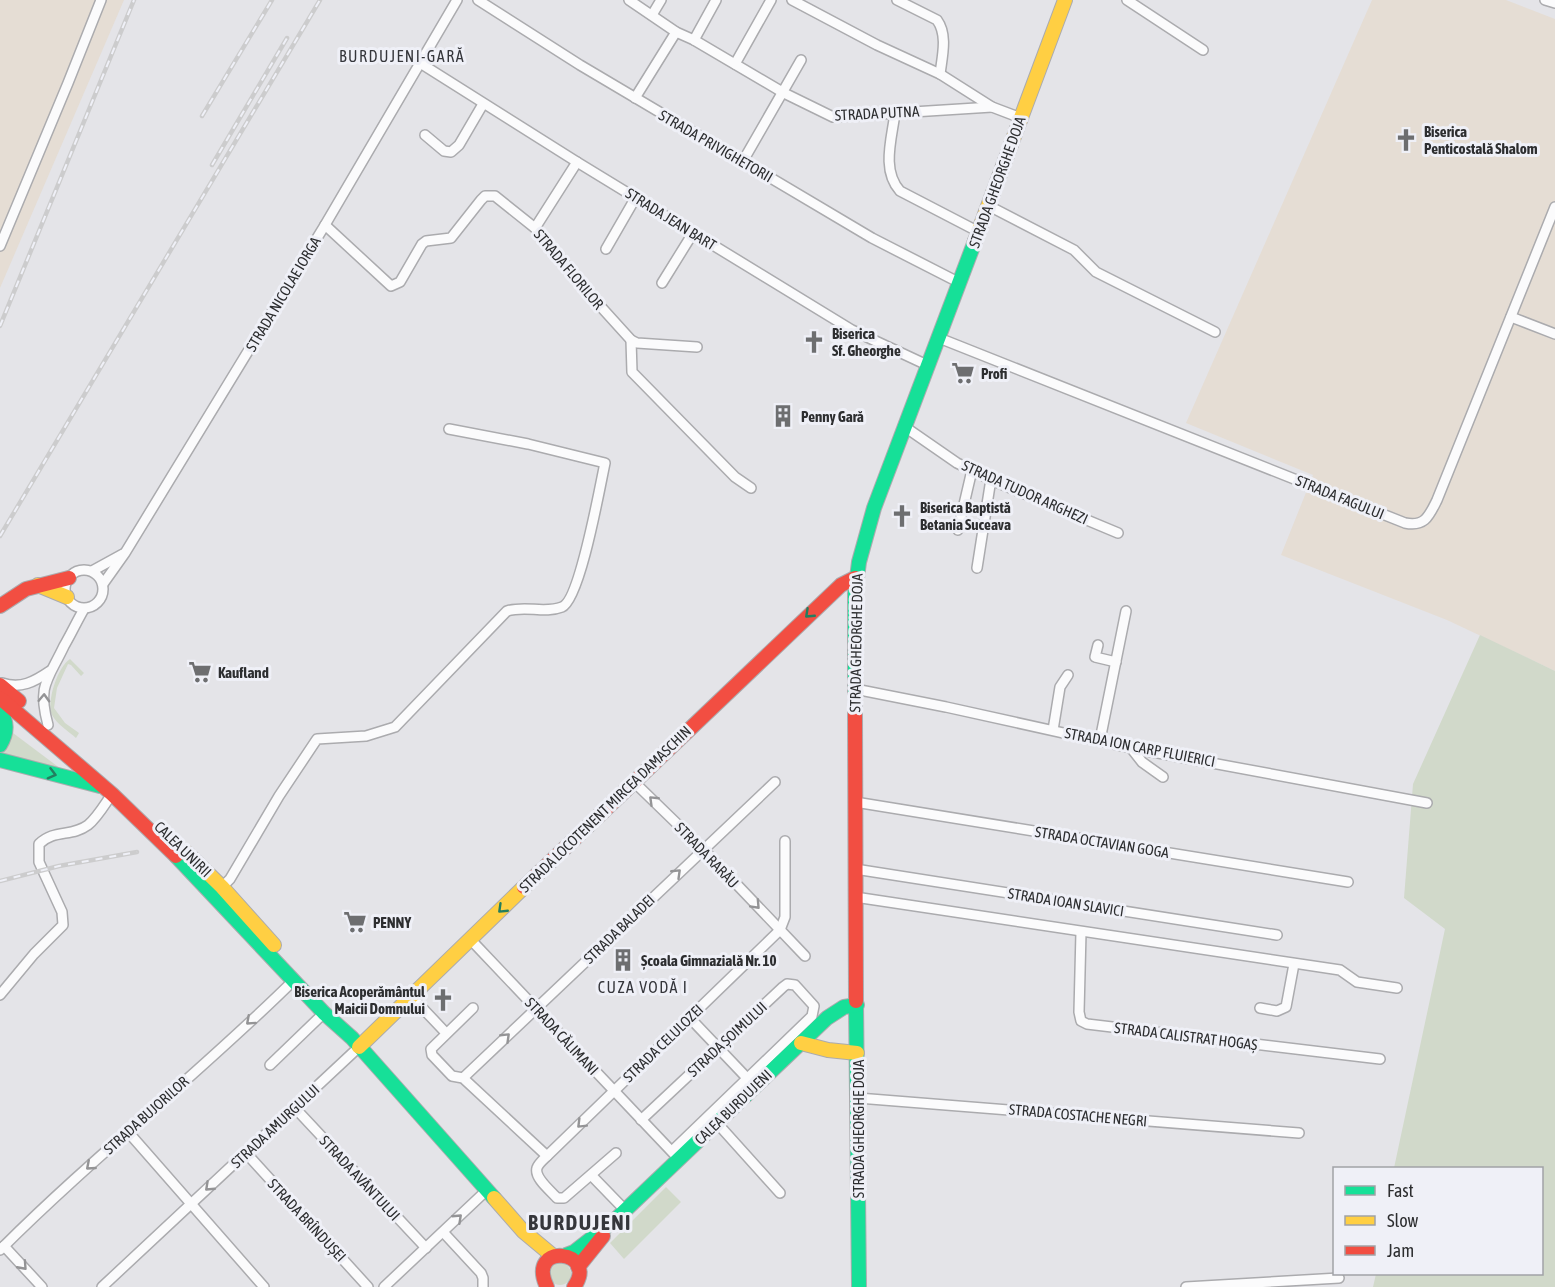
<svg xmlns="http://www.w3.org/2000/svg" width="1555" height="1287" viewBox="0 0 1555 1287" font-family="'Asap Condensed',sans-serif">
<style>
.industrial{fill:#e5ddd4}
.green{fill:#d1d9ca}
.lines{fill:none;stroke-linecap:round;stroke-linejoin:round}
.street-casing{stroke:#ababae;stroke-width:12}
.fast-casing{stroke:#ababae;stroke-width:16}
.slow-casing{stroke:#ababae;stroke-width:16}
.jam-casing{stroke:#ababae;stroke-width:16}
.street{stroke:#fbfbfc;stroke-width:9}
.fast{stroke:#16e098;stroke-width:14}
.slow{stroke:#ffcf43;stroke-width:14}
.jam{stroke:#f24e42;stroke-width:14}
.rail-casing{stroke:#cccccd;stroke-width:4.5}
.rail{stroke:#eff0f7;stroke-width:2;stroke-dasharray:7;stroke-linecap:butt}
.oneway{stroke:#237e5f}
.oneway2{stroke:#949496}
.labels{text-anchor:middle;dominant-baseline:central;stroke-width:6;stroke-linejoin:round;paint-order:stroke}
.street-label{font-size:15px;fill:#2d2e30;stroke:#eff0f7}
.poi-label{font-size:15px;font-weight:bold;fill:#2d2e30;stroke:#eff0f7;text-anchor:start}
.neighbourhood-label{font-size:16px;letter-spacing:1.5px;fill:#35363b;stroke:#eff0f7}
.district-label{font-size:21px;font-weight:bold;letter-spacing:1.5px;fill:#35363b;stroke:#eff0f7}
</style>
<rect width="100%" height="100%" fill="#e4e4e8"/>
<g class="industrial">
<polygon points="0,0 124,0 0,288"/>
<polygon points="1372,0 1506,0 1555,19 1555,671 1447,620 1281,555 1313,475 1186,423"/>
</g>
<g class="green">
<polygon points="1480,635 1555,671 1555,1287 1373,1287 1376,1274 1542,1274 1542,1168 1394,1168 1445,929 1404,898 1413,784"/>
<path d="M70,659L84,673L81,676L71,665L68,664L57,688L54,708L65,723L79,733L76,738C68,731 57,724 52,715C46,702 58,666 70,659Z"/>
<polygon points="13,733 61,769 0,756 0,750"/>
<polygon points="666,1187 681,1202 624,1259 610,1243"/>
<circle cx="560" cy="1274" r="11"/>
</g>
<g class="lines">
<g class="street-casing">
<g id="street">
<polyline points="478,0 580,65 872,238 960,283"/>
<polyline points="629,0 676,32 694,40 784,93 833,117 992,107"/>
<polyline points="792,0 877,45 940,74 992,107 1021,118"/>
<path d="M897,0L937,20C948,35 942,57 940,74"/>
<polyline points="1127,0 1203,50"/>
<polyline points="1545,0 1555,3"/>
<polyline points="652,15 661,0"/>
<polyline points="694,40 716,0"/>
<polyline points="420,63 577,162 852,330 927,365"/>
<polyline points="735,64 771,0"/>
<polyline points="635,98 676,32"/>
<path d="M895,113C892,138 881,170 900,191L979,232"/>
<polyline points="425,135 444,151 451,152 459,145 483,104"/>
<polyline points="743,161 801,60"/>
<polyline points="989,206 1074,250 1096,272 1215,332"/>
<polyline points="325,225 391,286 400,282 422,244 426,241 451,238 481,200 485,196 495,196 535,228 602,308 631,340 637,343 697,347"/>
<polyline points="535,228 577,162"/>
<polyline points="0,246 68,83 101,0"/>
<polyline points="606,249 636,197"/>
<polyline points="662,283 693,233"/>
<polyline points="1511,317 1555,334"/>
<path d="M939,338L1405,523C1425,527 1429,516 1437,500L1555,207"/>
<polyline points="631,340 632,372 735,477 751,488"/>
<polyline points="905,427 957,463 996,482 1118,533"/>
<polyline points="958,530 972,470"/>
<polyline points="977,568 991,479"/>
<circle cx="84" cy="589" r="19"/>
<polyline points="92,571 123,554"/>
<polyline points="103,584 125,553 325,225 457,0"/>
<polyline points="1098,645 1095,657 1116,662"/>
<path d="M2,683C21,689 34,682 50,671"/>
<polyline points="855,689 946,707 1131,748 1427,803"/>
<path d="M48,725C37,685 48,680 64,646C71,634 77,621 84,609"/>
<polyline points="1053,730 1060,687 1068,675"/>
<polyline points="1100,740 1126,611"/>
<polyline points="1131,748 1142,762 1163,777"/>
<polyline points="633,781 703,849 805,956"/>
<polyline points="855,802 1348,882"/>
<polyline points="855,869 1277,935"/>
<path d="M219,890L230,879L279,796L317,739L366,736L395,727L507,611C526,605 544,614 562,607C580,600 600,486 605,463L528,444L449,429"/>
<polyline points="855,897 1340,970 1357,982 1397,988"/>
<polyline points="1081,932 1079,1012 1081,1021 1087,1024 1380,1059"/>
<polyline points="471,940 675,1155"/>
<path d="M0,995L34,954L63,925L62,912L39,862V844C54,829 72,837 88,825C97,818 105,804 112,794"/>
<polyline points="411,996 446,1033"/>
<polyline points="473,1008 431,1049 432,1055 452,1076 463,1078 547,1156"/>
<polyline points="1260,1008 1277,1011 1286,1007 1294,964"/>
<polyline points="689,1017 747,1078"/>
<polyline points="270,1065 324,1013"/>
<polyline points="463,1078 775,782"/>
<polyline points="858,1098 1299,1133"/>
<polyline points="295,1108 426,1248"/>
<polyline points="641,1120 783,987 787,984 795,985 814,1006 812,1016 672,1151"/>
<polyline points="717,1123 780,1193"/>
<polyline points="129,1133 264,1287"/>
<polyline points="246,1153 368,1287"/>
<path d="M616,1153L564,1198H557C551,1191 534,1178 537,1168C538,1164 544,1159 547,1156L780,930L785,917V841"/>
<polyline points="592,1176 625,1210"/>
<polyline points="443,1232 481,1273 483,1278 483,1287"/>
<polyline points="4,1246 42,1287"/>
<path d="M0,1250C94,1156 199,1074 293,981"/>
<polyline points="102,1287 359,1047"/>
<polyline points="384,1287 487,1190"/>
<polyline points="1186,1287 1339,1278"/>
</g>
</g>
<g class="fast-casing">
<g id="fast">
<path d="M0,709C7,722 8,732 0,745"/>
<polyline points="855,713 855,594 859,562 874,508 975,241"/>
<polyline points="0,760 100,786"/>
<polyline points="176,856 324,1013 352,1038 494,1198"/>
<polyline points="856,1001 859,1287"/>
<polyline points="566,1255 574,1252 615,1220 827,1018 844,1007 857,1005"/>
</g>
</g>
<g class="slow-casing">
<g id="slow">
<polyline points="975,241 1065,0"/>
<polyline points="38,585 67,597"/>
<polyline points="186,852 222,887 274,945"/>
<polyline points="801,1043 828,1050 857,1053"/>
<polyline points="359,1047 524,887"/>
<polyline points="494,1198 523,1231 553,1256"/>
</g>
</g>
<g class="jam-casing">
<g id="jam">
<polyline points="0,606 26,589 69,578"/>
<polyline points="0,685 19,701"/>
<polyline points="0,698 112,794 176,856"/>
<polyline points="855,713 856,1001"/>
<polyline points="524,887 841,585 855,578"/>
<polyline points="578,1267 603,1236"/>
<path d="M547,1287C525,1241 600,1250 574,1287"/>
</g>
</g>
<use href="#street" class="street"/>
<use href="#fast" class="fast"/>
<use href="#slow" class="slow"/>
<use href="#jam" class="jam"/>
<g class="rail-casing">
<g id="rail">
<polyline points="202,116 272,0"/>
<polyline points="212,165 287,38"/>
<polyline points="0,326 134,0"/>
<polyline points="0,536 320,0"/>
<polyline points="0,881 59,866 137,852"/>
</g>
</g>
<use href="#rail" class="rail"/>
</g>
<defs><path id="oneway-chevron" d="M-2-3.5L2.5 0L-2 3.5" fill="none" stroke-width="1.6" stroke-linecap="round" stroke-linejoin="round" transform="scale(1.5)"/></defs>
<g class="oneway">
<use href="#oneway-chevron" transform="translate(809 614) rotate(137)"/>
<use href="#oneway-chevron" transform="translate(52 774) rotate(15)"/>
<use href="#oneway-chevron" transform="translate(502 909) rotate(136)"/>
</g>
<g class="oneway2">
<use href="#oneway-chevron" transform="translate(44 698) rotate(-88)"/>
<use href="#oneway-chevron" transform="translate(653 800) rotate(-136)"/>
<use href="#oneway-chevron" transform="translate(677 873) rotate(-44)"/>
<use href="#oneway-chevron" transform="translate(756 905) rotate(47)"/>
<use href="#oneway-chevron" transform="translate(250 1021) rotate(138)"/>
<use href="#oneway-chevron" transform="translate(506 1037) rotate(-44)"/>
<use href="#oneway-chevron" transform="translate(581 1124) rotate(135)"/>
<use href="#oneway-chevron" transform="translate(90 1166) rotate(139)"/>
<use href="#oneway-chevron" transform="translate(209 1187) rotate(137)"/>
<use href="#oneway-chevron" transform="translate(458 1218) rotate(-43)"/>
<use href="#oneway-chevron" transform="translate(23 1266) rotate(48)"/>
</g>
<defs>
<g id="church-bare" transform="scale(1.8)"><path d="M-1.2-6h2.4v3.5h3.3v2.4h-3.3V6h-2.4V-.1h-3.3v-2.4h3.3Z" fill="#6d6e70" stroke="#eff0f7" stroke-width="2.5" paint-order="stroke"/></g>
<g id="supermarket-bare" transform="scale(1.8)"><path d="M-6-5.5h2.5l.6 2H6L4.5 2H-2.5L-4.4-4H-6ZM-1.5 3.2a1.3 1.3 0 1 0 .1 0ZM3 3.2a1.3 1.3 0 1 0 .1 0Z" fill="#6d6e70" stroke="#eff0f7" stroke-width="2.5" paint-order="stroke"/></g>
<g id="building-bare" transform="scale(1.8)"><path d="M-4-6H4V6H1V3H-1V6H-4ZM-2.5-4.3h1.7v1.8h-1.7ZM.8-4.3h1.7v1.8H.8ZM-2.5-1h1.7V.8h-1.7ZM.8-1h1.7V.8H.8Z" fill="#6d6e70" stroke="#eff0f7" stroke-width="2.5" paint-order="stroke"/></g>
</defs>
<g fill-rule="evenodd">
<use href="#church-bare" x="1406" y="140"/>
<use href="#church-bare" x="814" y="342"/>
<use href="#supermarket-bare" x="963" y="373"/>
<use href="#building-bare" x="783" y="416"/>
<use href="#church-bare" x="902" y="516"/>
<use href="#supermarket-bare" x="200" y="672"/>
<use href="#supermarket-bare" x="355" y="922"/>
<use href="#building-bare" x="623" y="960"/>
<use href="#church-bare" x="443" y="1000"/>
</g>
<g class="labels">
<g class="street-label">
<text transform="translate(877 113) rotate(-3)">STRADA PUTNA</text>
<text transform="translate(716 146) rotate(30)">STRADA PRIVIGHETORII</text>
<text transform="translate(997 182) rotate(-70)">STRADA GHEORGHE DOJA</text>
<text transform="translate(671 219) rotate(32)">STRADA JEAN BART</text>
<text transform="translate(569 269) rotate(50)">STRADA FLORILOR</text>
<text transform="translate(283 294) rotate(-59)">STRADA NICOLAE IORGA</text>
<text transform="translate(1025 492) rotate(24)">STRADA TUDOR ARGHEZI</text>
<text transform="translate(1340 497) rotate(22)">STRADA FAGULUI</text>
<text transform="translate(856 643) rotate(-89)">STRADA GHEORGHE DOJA</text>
<text transform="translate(1140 747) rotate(11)">STRADA ION CARP FLUIERICI</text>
<text transform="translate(605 809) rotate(-44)">STRADA LOCOTENENT MIRCEA DAMASCHIN</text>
<text transform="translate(1102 842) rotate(9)">STRADA OCTAVIAN GOGA</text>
<text transform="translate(183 849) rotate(44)">CALEA UNIRII</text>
<text transform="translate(707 855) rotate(46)">STRADA RARĂU</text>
<text transform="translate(1066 902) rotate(9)">STRADA IOAN SLAVICI</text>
<text transform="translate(619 929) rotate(-44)">STRADA BALADEI</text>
<text transform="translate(562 1036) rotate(47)">STRADA CĂLIMANI</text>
<text transform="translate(1186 1036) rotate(7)">STRADA CALISTRAT HOGAȘ</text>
<text transform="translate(727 1039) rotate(-43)">STRADA ȘOIMULUI</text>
<text transform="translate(663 1043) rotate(-44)">STRADA CELULOZEI</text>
<text transform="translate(733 1107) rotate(-44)">CALEA BURDUJENI</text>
<text transform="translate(146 1115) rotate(-42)">STRADA BUJORILOR</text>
<text transform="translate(1078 1115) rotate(5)">STRADA COSTACHE NEGRI</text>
<text transform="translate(275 1126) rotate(-43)">STRADA AMURGULUI</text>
<text transform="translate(858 1129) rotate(-90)">STRADA GHEORGHE DOJA</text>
<text transform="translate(360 1178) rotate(47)">STRADA AVÂNTULUI</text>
<text transform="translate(307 1220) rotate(47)">STRADA BRÎNDUȘEI</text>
</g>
<g class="poi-label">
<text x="1424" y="131">Biserica<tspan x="1424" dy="17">Penticostală Shalom</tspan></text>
<text x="832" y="333">Biserica<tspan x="832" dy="17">Sf. Gheorghe</tspan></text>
<text x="981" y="373">Profi</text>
<text x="801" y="416">Penny Gară</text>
<text x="920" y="507">Biserica Baptistă<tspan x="920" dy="17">Betania Suceava</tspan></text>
<text x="218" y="672">Kaufland</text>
<text x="373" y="922">PENNY</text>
<text x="641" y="960">Școala Gimnazială Nr. 10</text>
<text x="425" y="991" text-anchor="end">Biserica Acoperământul<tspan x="425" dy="17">Maicii Domnului</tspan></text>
</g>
<g class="neighbourhood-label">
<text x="402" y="56">BURDUJENI-GARĂ</text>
<text x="643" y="987">CUZA VODĂ I</text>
</g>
<g class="district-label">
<text x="580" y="1222">BURDUJENI</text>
</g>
</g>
<rect x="1333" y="1167" width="210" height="108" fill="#eff0f7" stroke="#a1a2a7" stroke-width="1.5"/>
<rect x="1345" y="1186" width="30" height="9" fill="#16e098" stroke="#a1a2a7" stroke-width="1.5"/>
<text x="1387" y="1197" font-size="18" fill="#2d2e30">Fast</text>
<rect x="1345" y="1216" width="30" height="9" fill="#ffcf43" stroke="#a1a2a7" stroke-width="1.5"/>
<text x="1387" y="1227" font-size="18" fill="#2d2e30">Slow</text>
<rect x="1345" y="1246" width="30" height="9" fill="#f24e42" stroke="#a1a2a7" stroke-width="1.5"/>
<text x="1387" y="1257" font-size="18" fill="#2d2e30">Jam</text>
</svg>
